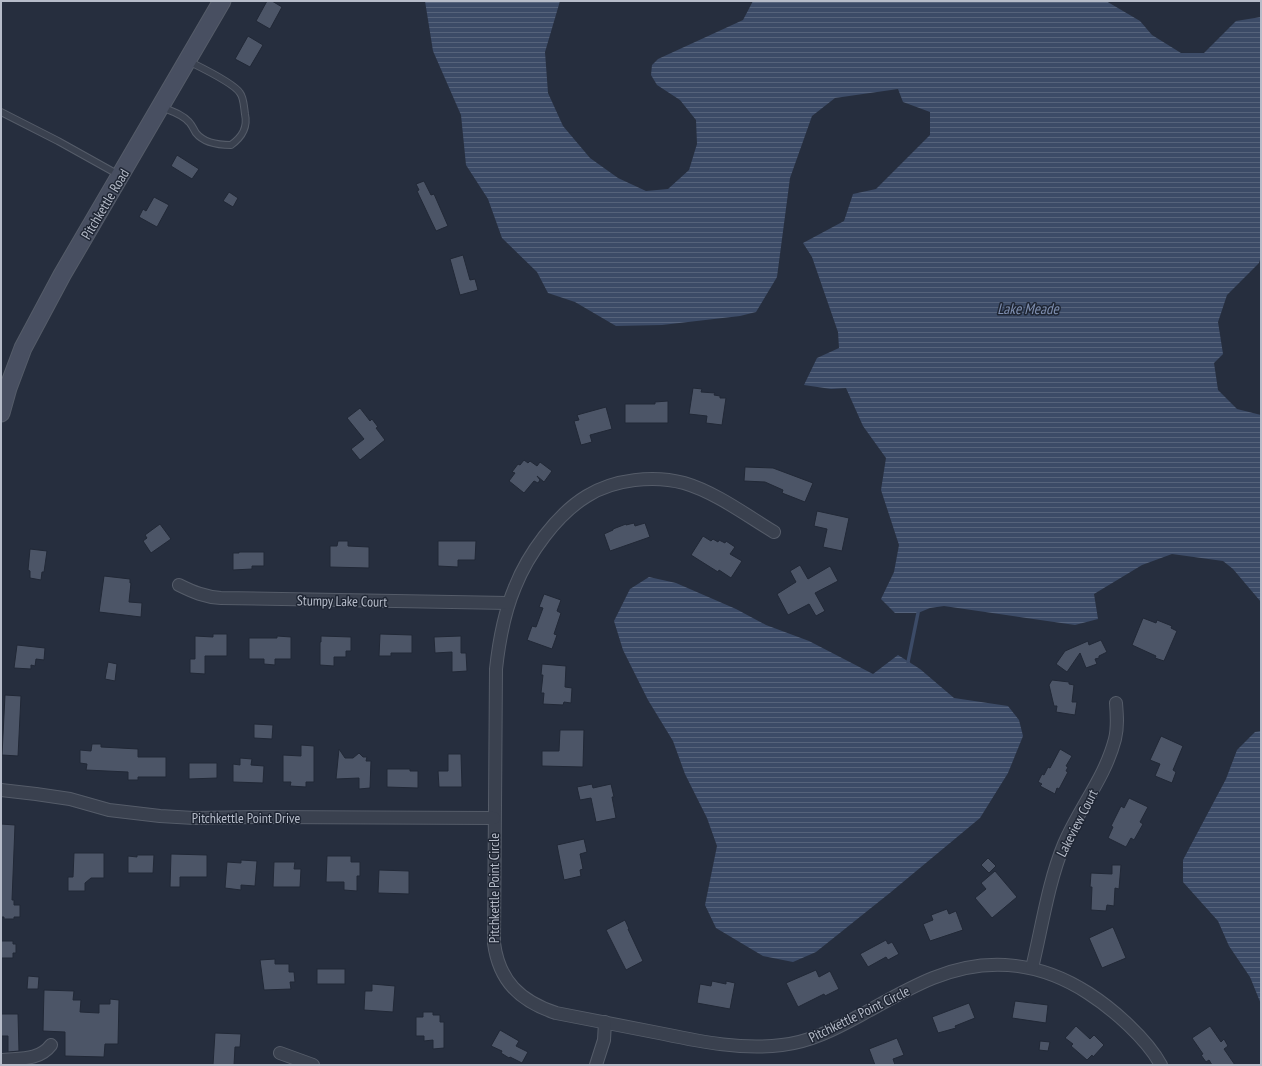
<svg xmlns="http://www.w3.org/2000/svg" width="1262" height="1066" viewBox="0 0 1262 1066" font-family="'PT Sans Narrow',sans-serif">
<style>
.water{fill:url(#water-rules)}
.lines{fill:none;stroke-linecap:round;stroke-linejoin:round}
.stream{stroke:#3c4b67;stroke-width:3.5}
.building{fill:#4c5567;stroke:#212836}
.service-casing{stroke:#555c69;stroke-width:8}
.minor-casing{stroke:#555c69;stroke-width:14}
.secondary-casing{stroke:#555c69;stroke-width:19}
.service{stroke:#3a414f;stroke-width:6}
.minor{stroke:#3a414f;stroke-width:12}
.secondary{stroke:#484f61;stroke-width:17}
.labels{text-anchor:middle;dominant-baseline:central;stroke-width:3;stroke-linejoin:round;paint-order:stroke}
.street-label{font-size:14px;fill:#b6bcc9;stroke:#1f2634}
.water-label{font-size:15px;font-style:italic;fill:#7f8fb0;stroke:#1f2634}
</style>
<defs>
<pattern id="water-rules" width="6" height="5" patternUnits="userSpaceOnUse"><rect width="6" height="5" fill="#3c4b67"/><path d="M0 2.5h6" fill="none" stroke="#56637b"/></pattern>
</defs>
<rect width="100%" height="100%" fill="#262e3e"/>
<g class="water">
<polygon points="425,1 560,1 545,52 548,93 563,126 590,158 618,178 646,191 668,189 689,170 697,144 696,120 680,100 657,85 651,75 652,65 658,59 743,20 753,1 1106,1 1140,21 1152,35 1181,53 1204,53 1236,21 1261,17 1261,256 1259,263 1227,295 1218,322 1223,354 1214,363 1218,390 1237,409 1261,415 1261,602 1233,569 1223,561 1172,554 1142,565 1094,594 1098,619 1075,625 944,606 930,608 918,613 895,613 881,599 894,572 899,545 881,490 886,458 863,426 846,388 831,389 804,385 817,358 839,348 838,332 812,257 803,243 844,221 853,194 876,189 930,135 930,112 903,102 898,89 835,98 812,116 790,178 777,277 756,312 740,316 662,325 616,326 575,302 548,293 537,272 502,238 488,199 466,165 461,115 433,51"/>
<polygon points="649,577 676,583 736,609 766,625 809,641 873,674 898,655 920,669 954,698 1008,706 1019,720 1023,736 1008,773 980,818 891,892 816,952 793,962 763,956 716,928 705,905 717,846 707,818 685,774 673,741 648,700 623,650 614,621 630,589"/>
<polygon points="1261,731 1261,1004 1250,977 1229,946 1218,921 1183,882 1183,860 1226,779 1237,750 1255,732"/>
</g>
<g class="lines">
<polyline class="stream" points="908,662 918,613"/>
</g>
<g class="building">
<polygon points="267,1 272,1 282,7 270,29 256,21"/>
<polygon points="248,36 263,45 250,67 235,59"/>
<polygon points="177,155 199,169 192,179 171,166"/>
<polygon points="424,181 431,195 434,194 448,226 436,231 417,191 419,190 416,184"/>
<polygon points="229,192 238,198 233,207 223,201"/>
<polygon points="154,197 169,205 157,227 139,217 143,209 146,211"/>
<polygon points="463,255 470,280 475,279 478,290 460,295 450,259"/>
<polygon points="693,388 702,389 701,392 715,393 714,395 720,396 720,398 726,398 722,425 706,423 707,416 689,414"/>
<polygon points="668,401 668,423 625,423 625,404 655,404 655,402"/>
<polygon points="606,407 612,429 590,435 592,442 581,445 574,421 579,420 577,415"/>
<polygon points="360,408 370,421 372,419 378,427 376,428 385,440 360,460 351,449 364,439 347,418"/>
<polygon points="524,460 528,463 530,461 537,466 540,462 552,471 544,482 537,476 540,480 538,483 534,481 524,493 509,481 515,473 512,472 518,464 520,465"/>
<polygon points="745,467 773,468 813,483 805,502 782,493 783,490 765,482 744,481"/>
<polygon points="817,511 849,518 842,551 823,547 827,529 814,526"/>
<polygon points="634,523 635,526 645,523 650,537 610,551 604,534 613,530 613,529 626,524 626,525"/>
<polygon points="160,524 171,539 151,553 143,541 147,538 145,535"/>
<polygon points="703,536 711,541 713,539 718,542 719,540 725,543 726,541 735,547 730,554 742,561 731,578 719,570 718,572 691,555"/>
<polygon points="338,541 348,541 348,546 369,547 369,568 330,567 330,546 337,546"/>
<polygon points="438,541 476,541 475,560 458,560 458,567 438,566"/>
<polygon points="30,549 47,551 44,572 42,572 41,580 30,578 30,571 28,570"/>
<polygon points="239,552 264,552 264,566 252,566 252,569 233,570 233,553 239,553"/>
<polygon points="800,565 808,579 830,566 838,581 815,593 825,611 816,616 809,604 788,615 777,594 796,582 790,571"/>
<polygon points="104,576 130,579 130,583 131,583 129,602 142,603 141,617 99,612"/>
<polygon points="544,594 561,600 557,611 561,613 554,634 557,635 552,649 527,640 532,626 536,627 543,608 539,607"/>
<polygon points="1143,618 1156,623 1157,620 1172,626 1171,628 1177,631 1164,661 1155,658 1156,656 1132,645"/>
<polygon points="213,634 227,634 227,656 205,656 205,674 190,673 190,659 195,659 195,636 213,637"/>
<polygon points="380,634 412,635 412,653 391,653 391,656 379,656"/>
<polygon points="277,636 291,637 291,659 275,659 275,665 264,664 264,659 249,659 249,638 277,638"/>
<polygon points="321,636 351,637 351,651 346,651 346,657 334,657 334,666 320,665 320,642 321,642"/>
<polygon points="461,636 461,653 466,653 467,671 452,672 452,652 435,653 434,637"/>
<polygon points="1101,640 1107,652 1099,656 1099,658 1095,659 1097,664 1086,668 1080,653 1067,672 1056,664 1065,651 1088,641 1089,645"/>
<polygon points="17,645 45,648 44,660 36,659 35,666 31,665 31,669 14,668"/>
<polygon points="108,662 117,664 115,681 105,679"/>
<polygon points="542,664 566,666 565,687 572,688 571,703 564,702 563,705 543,704 544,693 541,693 543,675 541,675"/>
<polygon points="1052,680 1069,682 1069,684 1074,685 1072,702 1077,702 1075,715 1056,712 1057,706 1054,706 1049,685"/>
<polygon points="5,695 21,696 18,756 2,755"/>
<polygon points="254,724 273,725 272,739 254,738"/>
<polygon points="560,730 584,730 583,767 542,766 542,751 559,751"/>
<polygon points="1161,736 1183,746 1173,770 1176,772 1172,783 1155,776 1160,764 1150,760"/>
<polygon points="92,744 101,744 101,747 138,749 138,757 166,757 166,777 138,777 138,780 128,780 128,772 86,770 87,764 80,763 80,750 91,751"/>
<polygon points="301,745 314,746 314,782 306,782 306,787 290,786 291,782 283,782 283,755 301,756"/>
<polygon points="339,749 345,758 353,758 359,753 363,757 367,757 366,761 371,761 370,788 359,789 359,778 336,779"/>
<polygon points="1060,749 1072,756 1066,766 1068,767 1066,771 1068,772 1059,789 1057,788 1055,794 1040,786 1042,784 1038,782 1042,774 1044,775 1048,767 1050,768"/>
<polygon points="448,754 461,754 462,787 439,787 438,771 448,771"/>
<polygon points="240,758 252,759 251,765 264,766 263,783 233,782 233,764 240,765"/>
<polygon points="189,763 217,763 217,778 189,779"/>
<polygon points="387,769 410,769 410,771 418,771 418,788 387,787"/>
<polygon points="592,784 593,788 611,784 614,797 612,797 616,818 596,822 591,798 580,800 577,787"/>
<polygon points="1129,798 1148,807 1140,822 1143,824 1134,840 1131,838 1126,847 1108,838 1113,827 1111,826 1121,806 1124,808"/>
<polygon points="1,824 15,825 12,900 14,900 14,905 20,905 20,917 14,917 14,919 4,919 4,917 1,917"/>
<polygon points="584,839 587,852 580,854 583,869 580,870 581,876 564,880 557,845"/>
<polygon points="74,853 104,853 104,878 91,878 85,883 85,891 68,891 68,877 73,877"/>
<polygon points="171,854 207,855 207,877 180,877 180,887 170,887"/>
<polygon points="137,855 154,855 153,873 128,873 128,856 137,857"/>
<polygon points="327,856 351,856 351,862 360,862 360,876 357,876 357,891 344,890 344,882 326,882"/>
<polygon points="988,858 996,866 989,873 981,865"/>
<polygon points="241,860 257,861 255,886 241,885 241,890 225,888 227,862 241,863"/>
<polygon points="274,862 295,862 294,869 301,869 300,887 273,887"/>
<polygon points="1112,865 1121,865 1119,889 1115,888 1114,906 1107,905 1106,911 1091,910 1092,887 1090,887 1091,873 1112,874"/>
<polygon points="379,870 409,871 409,894 378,893"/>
<polygon points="995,871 1017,897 992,918 975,898 986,889 981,883"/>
<polygon points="947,909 949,914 956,911 963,930 930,941 923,924 933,920 931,915"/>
<polygon points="625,920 629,929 628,929 643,961 626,970 606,930"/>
<polygon points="1113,927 1126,958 1102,968 1089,938"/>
<polygon points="886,940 888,944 892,942 899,954 888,960 886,957 868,967 860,954"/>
<polygon points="1,941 13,941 13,944 16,944 16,953 13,953 13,958 1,958"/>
<polygon points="275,959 275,964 289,964 289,972 294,972 295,982 290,982 291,989 264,990 260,960"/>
<rect x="317" y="969" width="28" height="15"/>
<polygon points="816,970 819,977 830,971 839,989 825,996 824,994 798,1007 786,983"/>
<polygon points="28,976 39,977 38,989 27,989"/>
<polygon points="712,981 726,984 726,981 735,983 730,1009 697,1003 700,984 711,986"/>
<polygon points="372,984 395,986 393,1012 364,1010 365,991 372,991"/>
<polygon points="44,990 74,991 73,1000 81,1000 80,1012 99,1013 99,1004 110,1004 110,999 119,1000 118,1044 105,1044 104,1057 65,1056 65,1032 43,1031"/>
<polygon points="1015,1001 1048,1005 1046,1023 1012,1018"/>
<polygon points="969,1003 975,1018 955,1026 956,1028 938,1033 932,1017"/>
<polygon points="423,1012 433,1012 433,1015 440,1015 440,1022 444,1022 444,1048 433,1049 433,1040 424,1041 424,1036 416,1036 416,1017 423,1017"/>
<polygon points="1,1014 18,1014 19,1051 8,1052 8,1036 1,1036"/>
<polygon points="1076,1026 1090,1039 1094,1035 1104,1045 1093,1057 1092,1055 1087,1060 1071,1046 1073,1044 1065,1038"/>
<polygon points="1210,1026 1221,1042 1224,1039 1228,1046 1224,1049 1235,1065 1212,1065 1209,1060 1206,1062 1201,1055 1203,1054 1192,1038"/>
<polygon points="500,1030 519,1041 516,1046 528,1052 522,1063 510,1057 509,1058 501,1053 502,1051 491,1046"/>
<polygon points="215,1033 241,1034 240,1047 235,1047 234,1065 213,1065"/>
<polygon points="897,1038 904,1055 893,1059 895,1065 875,1065 869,1049"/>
<polygon points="1040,1041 1050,1042 1048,1051 1039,1050"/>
</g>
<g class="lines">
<g class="service-casing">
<g id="service">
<path d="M161,107C171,111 182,114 189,122C192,125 194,130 196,133C204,143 219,145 231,145C242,137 248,128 245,114C244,108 244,98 240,93C234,83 200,67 188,61"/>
<polyline points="1,112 58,141 119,175"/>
</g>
</g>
<g class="minor-casing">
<g id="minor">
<path d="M774,532C746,515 715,492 684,483C654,475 614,479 587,496C557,514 528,554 515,587C504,613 499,641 496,669L494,943C499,981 520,1001 556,1013C592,1020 628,1027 664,1034C702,1042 743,1050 782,1045C810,1042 835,1029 859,1016C883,1003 908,988 933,978C987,956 1040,962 1088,993C1113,1009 1147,1039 1161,1065"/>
<path d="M179,585C193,592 205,597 221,598L508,603"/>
<polyline points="1,790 36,794 70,799 109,810 160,816 194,818 262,817 494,818"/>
<path d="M1032,968C1042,927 1048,883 1064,844C1079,808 1105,778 1115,739C1118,727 1117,715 1116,703"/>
<polyline points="280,1053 313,1065"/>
<path d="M1,1060C19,1058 39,1061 51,1045"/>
<polyline points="596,1065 604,1040 605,1022"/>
</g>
</g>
<g class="secondary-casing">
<polyline id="secondary" points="1,413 8,388 23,348 62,275 222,1"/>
</g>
<use href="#service" class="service"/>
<use href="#minor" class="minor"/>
<use href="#secondary" class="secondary"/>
</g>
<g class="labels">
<g class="street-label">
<text transform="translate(105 204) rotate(-59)">Pitchkettle Road</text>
<text transform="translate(342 601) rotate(1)">Stumpy Lake Court</text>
<text x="246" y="818">Pitchkettle Point Drive</text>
<text transform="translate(1077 823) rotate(-63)">Lakeview Court</text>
<text transform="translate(494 888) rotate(-90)">Pitchkettle Point Circle</text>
<text transform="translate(859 1014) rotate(-26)">Pitchkettle Point Circle</text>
</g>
<g class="water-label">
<text x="1028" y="308">Lake Meade</text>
</g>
</g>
<rect width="1262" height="1066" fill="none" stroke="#b6bcc9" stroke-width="4"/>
</svg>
